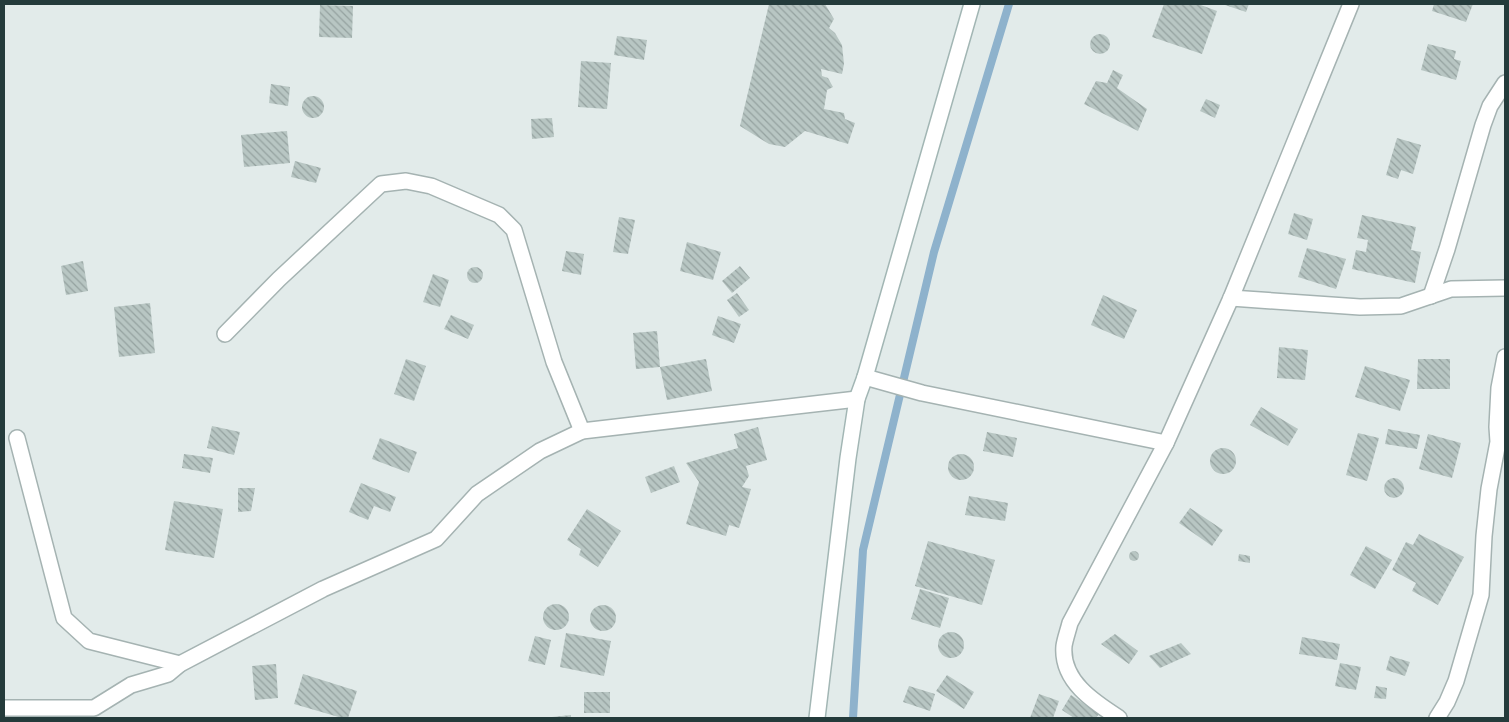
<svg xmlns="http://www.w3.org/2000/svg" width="1509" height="722" viewBox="0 0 1509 722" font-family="Montserrat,sans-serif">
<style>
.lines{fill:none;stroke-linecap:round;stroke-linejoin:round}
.stream{stroke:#8eb2cc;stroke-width:8}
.building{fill:url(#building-back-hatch)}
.street-casing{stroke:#a5b3b2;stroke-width:18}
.secondary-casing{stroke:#a2b6b4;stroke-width:18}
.street{stroke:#fff;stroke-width:15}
.secondary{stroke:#fff;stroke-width:15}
</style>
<defs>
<pattern id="building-back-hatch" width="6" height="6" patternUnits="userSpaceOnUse" patternTransform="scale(1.25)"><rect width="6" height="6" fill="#b8c6c3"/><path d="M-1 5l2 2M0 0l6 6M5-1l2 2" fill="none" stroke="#95a2a0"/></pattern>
</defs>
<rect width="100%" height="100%" fill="#e2ebea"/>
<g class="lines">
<polyline class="stream" points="853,718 863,550 934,252 1009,4"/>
</g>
<g class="building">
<polygon points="769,4 825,4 834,19 829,28 835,33 842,45 844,64 842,74 821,69 822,76 828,78 833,87 827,90 824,109 844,113 845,119 855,123 848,144 805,131 785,147 769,144 740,126"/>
<polygon points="1164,4 1198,4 1217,11 1202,54 1152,37"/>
<polygon points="1222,4 1249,4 1246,12"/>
<polygon points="1434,4 1473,4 1466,22 1432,11"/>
<polygon points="320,5 353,6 352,38 319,37"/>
<circle cx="1100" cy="44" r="10"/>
<polygon points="617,36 647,40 644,60 614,55"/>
<polygon points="1428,44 1456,51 1454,59 1461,61 1456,80 1421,70"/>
<polygon points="581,61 611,63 607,109 578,107"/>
<polygon points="1113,70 1123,75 1117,88 1147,109 1138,131 1084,104 1096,81 1107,83"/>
<polygon points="271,84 290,87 288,106 269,103"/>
<circle cx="313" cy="107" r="11"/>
<polygon points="1206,99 1220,105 1215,118 1200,111"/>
<polygon points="552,118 554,137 532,139 531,119"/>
<polygon points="287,131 290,163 244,167 241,135"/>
<polygon points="1397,138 1421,145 1413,174 1401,170 1398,179 1386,175"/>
<polygon points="295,161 321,168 316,183 291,177"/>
<polygon points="1294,213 1313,219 1307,240 1288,234"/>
<polygon points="1362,215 1416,227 1411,250 1421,252 1415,283 1352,269 1356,250 1366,252 1368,240 1357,238"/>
<polygon points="619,217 635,220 628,254 613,252"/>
<polygon points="687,242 721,252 713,280 680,271"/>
<polygon points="1307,248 1346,259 1336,289 1298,277"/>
<polygon points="566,251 584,254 581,275 562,271"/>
<polygon points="83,261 88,291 66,295 61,266"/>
<polygon points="740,266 750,278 732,293 722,281"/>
<circle cx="475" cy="275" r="8"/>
<polygon points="433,274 449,280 440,307 423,302"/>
<polygon points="737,293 749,310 739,317 727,300"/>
<polygon points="1103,295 1137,310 1124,339 1091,325"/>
<polygon points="150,303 155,353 119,357 114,307"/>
<polygon points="451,315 474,325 468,339 444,329"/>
<polygon points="718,316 741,324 734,343 712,335"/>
<polygon points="657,331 660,367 636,369 633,333"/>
<polygon points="1279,347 1308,350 1305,380 1277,378"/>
<polygon points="406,359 426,366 414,401 394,394"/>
<polygon points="706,359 712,391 667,400 660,367"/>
<polygon points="1418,359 1450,359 1450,389 1417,389"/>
<polygon points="1365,366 1410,380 1400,411 1355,397"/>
<polygon points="1261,407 1298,429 1288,446 1250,425"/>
<polygon points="212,426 240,432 234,455 207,448"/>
<polygon points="758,427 767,460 746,466 749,476 742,487 751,489 739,528 729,525 726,536 686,524 699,482 686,463 738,448 734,434"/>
<polygon points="1388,429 1420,435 1417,449 1385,444"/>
<polygon points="987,432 1017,438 1013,457 983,451"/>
<polygon points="1358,433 1379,438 1367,481 1346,475"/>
<polygon points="1428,434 1461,443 1452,478 1419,469"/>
<polygon points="380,438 417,452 409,473 372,459"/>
<circle cx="1223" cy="461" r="13"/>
<polygon points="184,454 213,458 210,473 182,468"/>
<circle cx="961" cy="467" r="13"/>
<polygon points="674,466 680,482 651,493 645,477"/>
<circle cx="1394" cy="488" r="10"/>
<polygon points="361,483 396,497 390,512 374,506 368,520 349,512"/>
<polygon points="238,488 255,488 251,511 238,512"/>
<polygon points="969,496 1008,503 1005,521 965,515"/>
<polygon points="174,501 223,509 214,558 165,550"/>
<polygon points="1190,508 1223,530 1212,546 1179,523"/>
<polygon points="587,509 621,531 598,567 579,555 581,549 567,540"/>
<polygon points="1419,534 1464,557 1438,605 1412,591 1416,583 1392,570 1406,542 1413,545"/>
<polygon points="928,541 995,560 982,605 915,586"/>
<polygon points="1366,546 1392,560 1375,589 1350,575"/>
<circle cx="1134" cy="556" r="5"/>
<polygon points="1239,554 1250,556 1250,563 1238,561"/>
<polygon points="920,589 949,598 940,628 911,619"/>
<circle cx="556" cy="617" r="13"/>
<circle cx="603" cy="618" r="13"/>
<circle cx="951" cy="645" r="13"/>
<polygon points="566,633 611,641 604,676 560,667"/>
<polygon points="1115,634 1138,651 1129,664 1101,644"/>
<polygon points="535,636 551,640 545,665 528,661"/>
<polygon points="1302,637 1340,644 1337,660 1299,654"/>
<polygon points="1181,643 1191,654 1160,668 1149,656"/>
<polygon points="1390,656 1410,662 1405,676 1386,670"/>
<polygon points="1340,663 1361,667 1356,690 1335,686"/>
<polygon points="276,664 278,698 255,700 252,666"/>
<polygon points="303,674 357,691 348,718 342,718 294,704"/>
<polygon points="947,675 974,692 964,709 936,691"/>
<polygon points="909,686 935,694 930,711 903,702"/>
<polygon points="1376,686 1387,688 1386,699 1374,698"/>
<rect x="584" y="692" width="26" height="21"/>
<polygon points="1039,694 1059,701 1053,718 1030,718"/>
<polygon points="1071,695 1099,714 1096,718 1074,718 1062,710"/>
<polygon points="571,715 571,718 552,718 552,717"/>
</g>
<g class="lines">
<g class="street-casing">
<g id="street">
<polyline points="1431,296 1447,249 1483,125 1490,106 1505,83"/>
<polyline points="1231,298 1360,307 1401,306 1451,289 1505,288"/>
<polyline points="225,334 279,279 381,184 406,181 431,186 499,215 514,230 554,362 582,431"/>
<polyline points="865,377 922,393 1166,443"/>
<polyline points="17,438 64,618 89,641 180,664"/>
<polyline points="4,708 94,708 131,685 168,674 180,664 323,589 436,539 477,494 540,451 582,431 857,399"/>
<path d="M1119,718C1094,702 1061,681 1064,646C1065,639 1068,631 1070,623L1166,443L1231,298L1351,4"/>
<polyline points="1437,718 1447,702 1456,681 1481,595 1484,536 1489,489 1498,442 1497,427 1499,388 1505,357"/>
</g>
</g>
<g class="secondary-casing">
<polyline id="secondary" points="817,718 848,458 857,399 865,377 972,4"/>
</g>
<use href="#street" class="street"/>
<use href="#secondary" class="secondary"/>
</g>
<rect width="1509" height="722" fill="none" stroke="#243b3b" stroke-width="10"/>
</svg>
